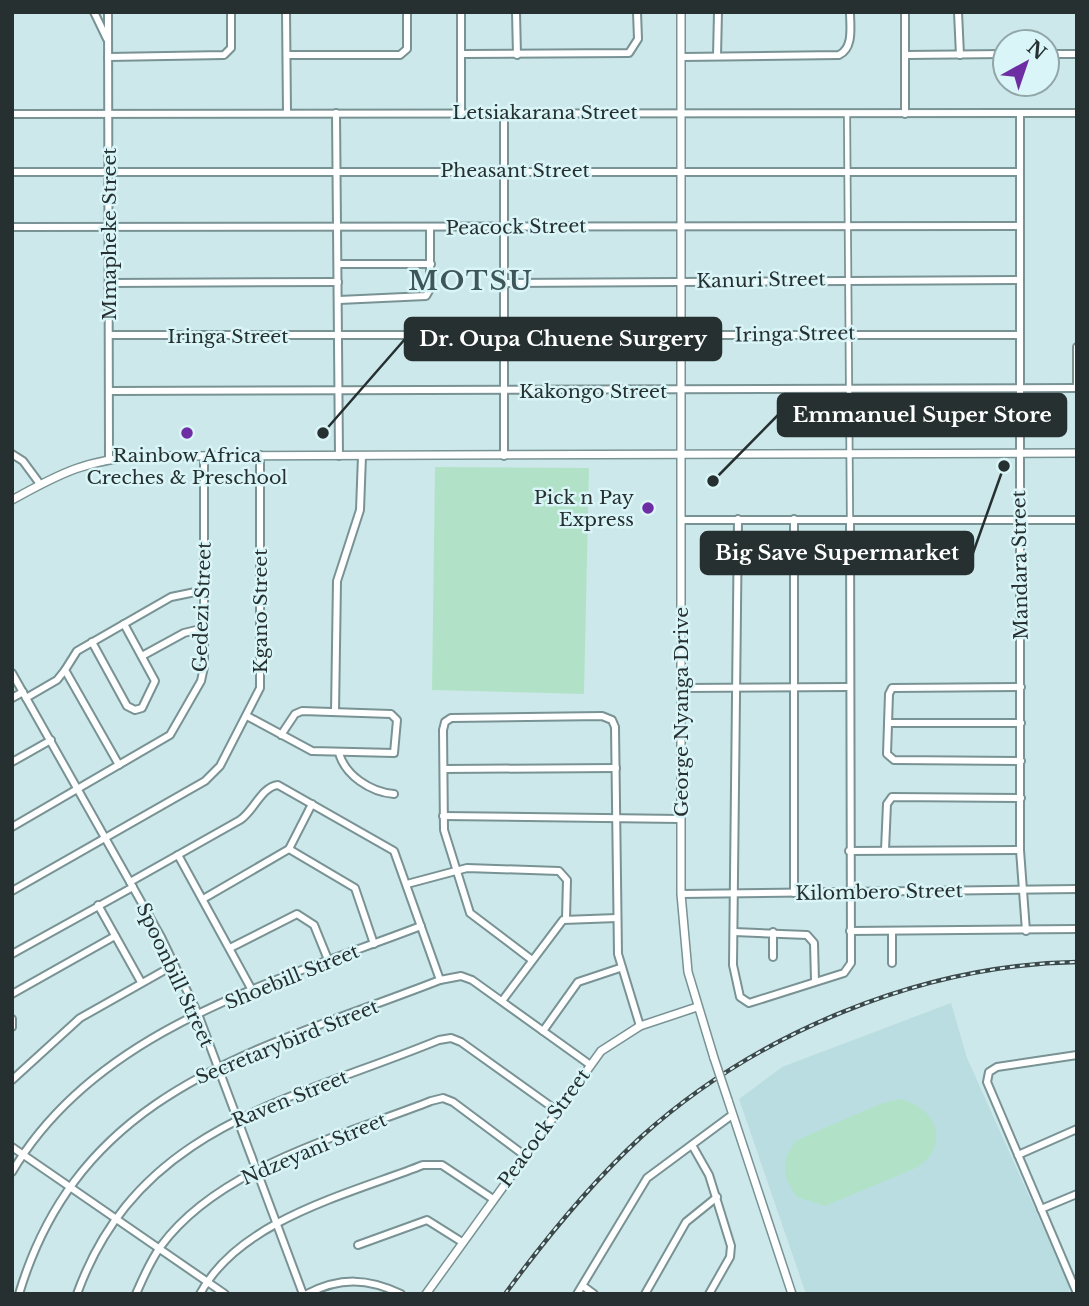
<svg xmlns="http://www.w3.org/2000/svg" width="1089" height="1306" viewBox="0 0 1089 1306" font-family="'Libre Baskerville',serif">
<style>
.built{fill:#b9dde0}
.green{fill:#b1e2c7}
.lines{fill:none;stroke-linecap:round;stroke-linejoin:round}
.pedestrian-casing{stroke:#799294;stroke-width:8}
.minor-casing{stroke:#799294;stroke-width:10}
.tertiary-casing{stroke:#799294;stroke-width:10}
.pedestrian{stroke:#fff;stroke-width:4.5}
.minor{stroke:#fff;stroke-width:6}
.tertiary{stroke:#fff;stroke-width:7}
.rail-casing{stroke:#3c484a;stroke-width:4.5}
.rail{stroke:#daf5f7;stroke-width:2;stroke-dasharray:5;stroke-linecap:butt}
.tertiary-bridge-casing{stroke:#799294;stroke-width:10;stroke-linecap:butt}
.tertiary-bridge{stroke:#fff;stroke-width:7}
.poi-dot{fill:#6e2ea3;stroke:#daf5f7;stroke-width:2.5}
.labels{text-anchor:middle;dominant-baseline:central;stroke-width:5;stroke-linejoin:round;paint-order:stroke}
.street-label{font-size:19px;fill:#263031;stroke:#daf5f7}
.poi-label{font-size:19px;fill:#263031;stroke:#daf5f7}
.district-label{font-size:26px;font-weight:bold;letter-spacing:2px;fill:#3f5658;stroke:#daf5f7}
.leader{fill:none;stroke:#263031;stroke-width:2.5}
.callout-dot{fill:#263031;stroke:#daf5f7;stroke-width:2.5}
.callout{fill:#263031;stroke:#263031;stroke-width:2.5}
.callout-label{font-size:21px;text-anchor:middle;font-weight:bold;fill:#fff}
</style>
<rect width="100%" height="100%" fill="#cde8ea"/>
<polygon class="built" points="951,1003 967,1058 1070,1287 1068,1294 806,1294 739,1099 782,1067"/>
<g class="green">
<polygon points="435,467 589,468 584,694 432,690"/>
<path d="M900,1099C936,1108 951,1143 918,1167L825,1206L797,1197C782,1177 780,1159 797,1140L880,1104Z"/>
</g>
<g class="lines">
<g class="pedestrian-casing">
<polyline id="pedestrian" points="847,113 850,519"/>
</g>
<g class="minor-casing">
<g id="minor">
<polyline points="94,12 107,39"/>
<polyline points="108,12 109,458"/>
<polyline points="286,12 287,113"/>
<polyline points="516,12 517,55"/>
<polyline points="905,12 905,114"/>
<polyline points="958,12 960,55"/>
<polyline points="463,54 629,53 638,39 637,12"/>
<polyline points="1047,54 1077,54"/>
<polyline points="287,55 400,55 407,49 407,12"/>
<polyline points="906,55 1005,54"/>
<polyline points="717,56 718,12"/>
<polyline points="108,57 224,55 231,48 231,12"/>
<path d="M682,57L839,55C854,48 850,26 850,12"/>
<polyline points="461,112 461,12"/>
<polyline points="504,112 504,456"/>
<polyline points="336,113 339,456"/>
<polyline points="12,114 1077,113"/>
<polyline points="1020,114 1020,850 1026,931"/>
<polyline points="12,172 1019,172"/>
<polyline points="12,227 1019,226"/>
<polyline points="338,264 431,264"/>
<polyline points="109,283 338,282"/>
<polyline points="504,283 1019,280"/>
<polyline points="339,300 426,296 430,289 430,228"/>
<polyline points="109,335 1019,335"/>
<polyline points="1077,388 1077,347"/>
<polyline points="110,391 1077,388"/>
<polyline points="12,454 23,461 40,484"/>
<polyline points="738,519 733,965 740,997 749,1003 844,973 851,963 850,519"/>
<polyline points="682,520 1077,520"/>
<polyline points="92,642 127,706 135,710 142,708 155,681 124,624"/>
<polyline points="142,656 184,633 204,628"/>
<polyline points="12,673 161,937 198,1014 303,1294"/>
<polyline points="682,688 849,687"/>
<polyline points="12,698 23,692"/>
<polyline points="26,698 57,680 65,670"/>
<polyline points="335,712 337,581 360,510 362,456"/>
<polyline points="247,716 312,751 394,753 397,720 391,714 302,711 295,714 281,735"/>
<polyline points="888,723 1021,723"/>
<path d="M339,753C345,775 370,792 394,794"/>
<polyline points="1021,761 894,760 887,754 889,694 892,688 1021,687"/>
<polyline points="12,762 51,740"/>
<polyline points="119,765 65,670 77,651 171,597 205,590"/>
<polyline points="444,769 616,768"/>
<polyline points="443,816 680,819"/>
<polyline points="12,827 170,735 201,681 204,667 204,456"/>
<polyline points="289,849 355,888 374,944"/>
<polyline points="885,850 887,804 892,797 1021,798"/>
<polyline points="849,851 1020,850"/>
<polyline points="178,855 253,992"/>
<path d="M130,882L240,820C254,811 261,787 278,785L394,851L440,980"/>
<polyline points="407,884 467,868 559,871 567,880 566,919"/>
<polyline points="12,891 205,781 220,766 260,688 260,455"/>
<polyline points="794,893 794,519"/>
<polyline points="681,894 1077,889"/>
<polyline points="203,899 289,849 312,804"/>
<polyline points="98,905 141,982"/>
<polyline points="850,931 1077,929"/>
<polyline points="734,932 807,935 814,943 815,981"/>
<polyline points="892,932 892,963"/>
<polyline points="230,948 297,914 314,925 329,962"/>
<polyline points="12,954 133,887"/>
<polyline points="773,957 773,932"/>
<polyline points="532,960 470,913 444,830 443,730 445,722 451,718 602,716 612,720 615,727 618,954 640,1026"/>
<polyline points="12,994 115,936"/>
<polyline points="502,1001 563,920 617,918"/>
<polyline points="12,1019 12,1027"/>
<polyline points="543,1031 578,982 620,968"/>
<polyline points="1077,1055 997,1067 989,1072 987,1082 1077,1293"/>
<polyline points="12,1080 80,1018 174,965"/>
<polyline points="692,1145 709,1175 731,1246 730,1257 709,1294"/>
<polyline points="12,1147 225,1294"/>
<polyline points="1018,1155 1077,1129"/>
<path d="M12,1172C97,1028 275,982 421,926"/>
<polyline points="1041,1209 1077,1194"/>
<polyline points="358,1245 427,1220 462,1242"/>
<polyline points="583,1286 594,1294"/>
<path d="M19,1294C81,1086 261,1050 440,980L461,976L472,980L589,1064"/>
<path d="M77,1294C138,1125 291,1101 439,1040L451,1038L461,1042L556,1110"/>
<path d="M136,1294C143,1278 150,1261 161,1246C219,1167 342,1136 431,1101L443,1098L453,1102L524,1155"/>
<path d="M200,1294C239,1220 349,1194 423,1165H442L493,1199"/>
<path d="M307,1294C340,1277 368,1278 401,1294"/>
<polyline points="577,1294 647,1178 732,1115"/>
<polyline points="645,1294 686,1222 717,1197"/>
</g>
</g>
<g class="tertiary-casing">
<g id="tertiary">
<polyline points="681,12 681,894 688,972 714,1058"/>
<path d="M12,500C62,472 88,459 147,456L1077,453"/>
<polyline points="728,1100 792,1294"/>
<polyline points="426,1294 601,1051 640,1026 697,1007"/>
</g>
</g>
<use href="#pedestrian" class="pedestrian"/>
<use href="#minor" class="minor"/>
<use href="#tertiary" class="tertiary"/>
<g class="rail-casing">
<path id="rail" d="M505,1294C546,1238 589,1185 641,1137C756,1033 921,965 1077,962"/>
</g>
<use href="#rail" class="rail"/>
<g class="tertiary-bridge-casing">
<polyline id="tertiary-bridge" points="714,1058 728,1100"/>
</g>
<use href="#tertiary-bridge" class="tertiary-bridge"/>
</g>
<g class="poi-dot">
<circle cx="187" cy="433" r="7"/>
<circle cx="648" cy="508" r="7"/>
</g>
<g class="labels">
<g class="street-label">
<text x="545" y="112">Letsiakarana Street</text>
<text x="515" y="170">Pheasant Street</text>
<text transform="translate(516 227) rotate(-1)">Peacock Street</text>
<text transform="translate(109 234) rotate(-90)">Mmapheke Street</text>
<text transform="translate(761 280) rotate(-1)">Kanuri Street</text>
<text transform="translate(795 334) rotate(-1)">Iringa Street</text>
<text x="228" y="336">Iringa Street</text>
<text x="593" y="391">Kakongo Street</text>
<text transform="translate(1020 565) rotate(-91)">Mandara Street</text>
<text transform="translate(202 607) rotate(-88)">Gedezi Street</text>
<text transform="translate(260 611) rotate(-90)">Kgano Street</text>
<text transform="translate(681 712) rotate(-90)">George Nyanga Drive</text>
<text transform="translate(879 892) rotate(-1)">Kilombero Street</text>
<text transform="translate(175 975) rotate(65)">Spoonbill Street</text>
<text transform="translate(292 977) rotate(-22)">Shoebill Street</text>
<text transform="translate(287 1042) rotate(-22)">Secretarybird Street</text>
<text transform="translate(290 1099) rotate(-22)">Raven Street</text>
<text transform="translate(544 1128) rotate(-54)">Peacock Street</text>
<text transform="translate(314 1149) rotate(-23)">Ndzeyani Street</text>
</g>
<g class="poi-label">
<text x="187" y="455">Rainbow Africa<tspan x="187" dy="22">Creches &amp; Preschool</tspan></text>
<text x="634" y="497" text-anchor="end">Pick n Pay<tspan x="634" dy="22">Express</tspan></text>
</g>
<g class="district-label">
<text x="471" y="281">MOTSU</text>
</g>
</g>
<path class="leader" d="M323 433L405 339M713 481L778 415M1004 466L973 553"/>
<g class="callout-dot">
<circle cx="323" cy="433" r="7"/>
<circle cx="713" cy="481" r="7"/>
<circle cx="1004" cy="466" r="7"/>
</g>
<g class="callout">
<rect x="405" y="318" width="316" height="42" rx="7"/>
<rect x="778" y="394" width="288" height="42" rx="7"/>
<rect x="701" y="532" width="272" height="42" rx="7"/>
</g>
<g class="callout-label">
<text x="563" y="346">Dr. Oupa Chuene Surgery</text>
<text x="922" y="422">Emmanuel Super Store</text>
<text x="837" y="560">Big Save Supermarket</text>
</g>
<rect width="1089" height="1306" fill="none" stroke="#263031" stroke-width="28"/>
<g transform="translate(1026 63) rotate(40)"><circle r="33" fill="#daf5f7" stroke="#92a6a8" stroke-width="2"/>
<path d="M0-5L12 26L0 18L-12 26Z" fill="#6e2ea3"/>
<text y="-10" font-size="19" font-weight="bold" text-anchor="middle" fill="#263031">N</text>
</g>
</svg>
